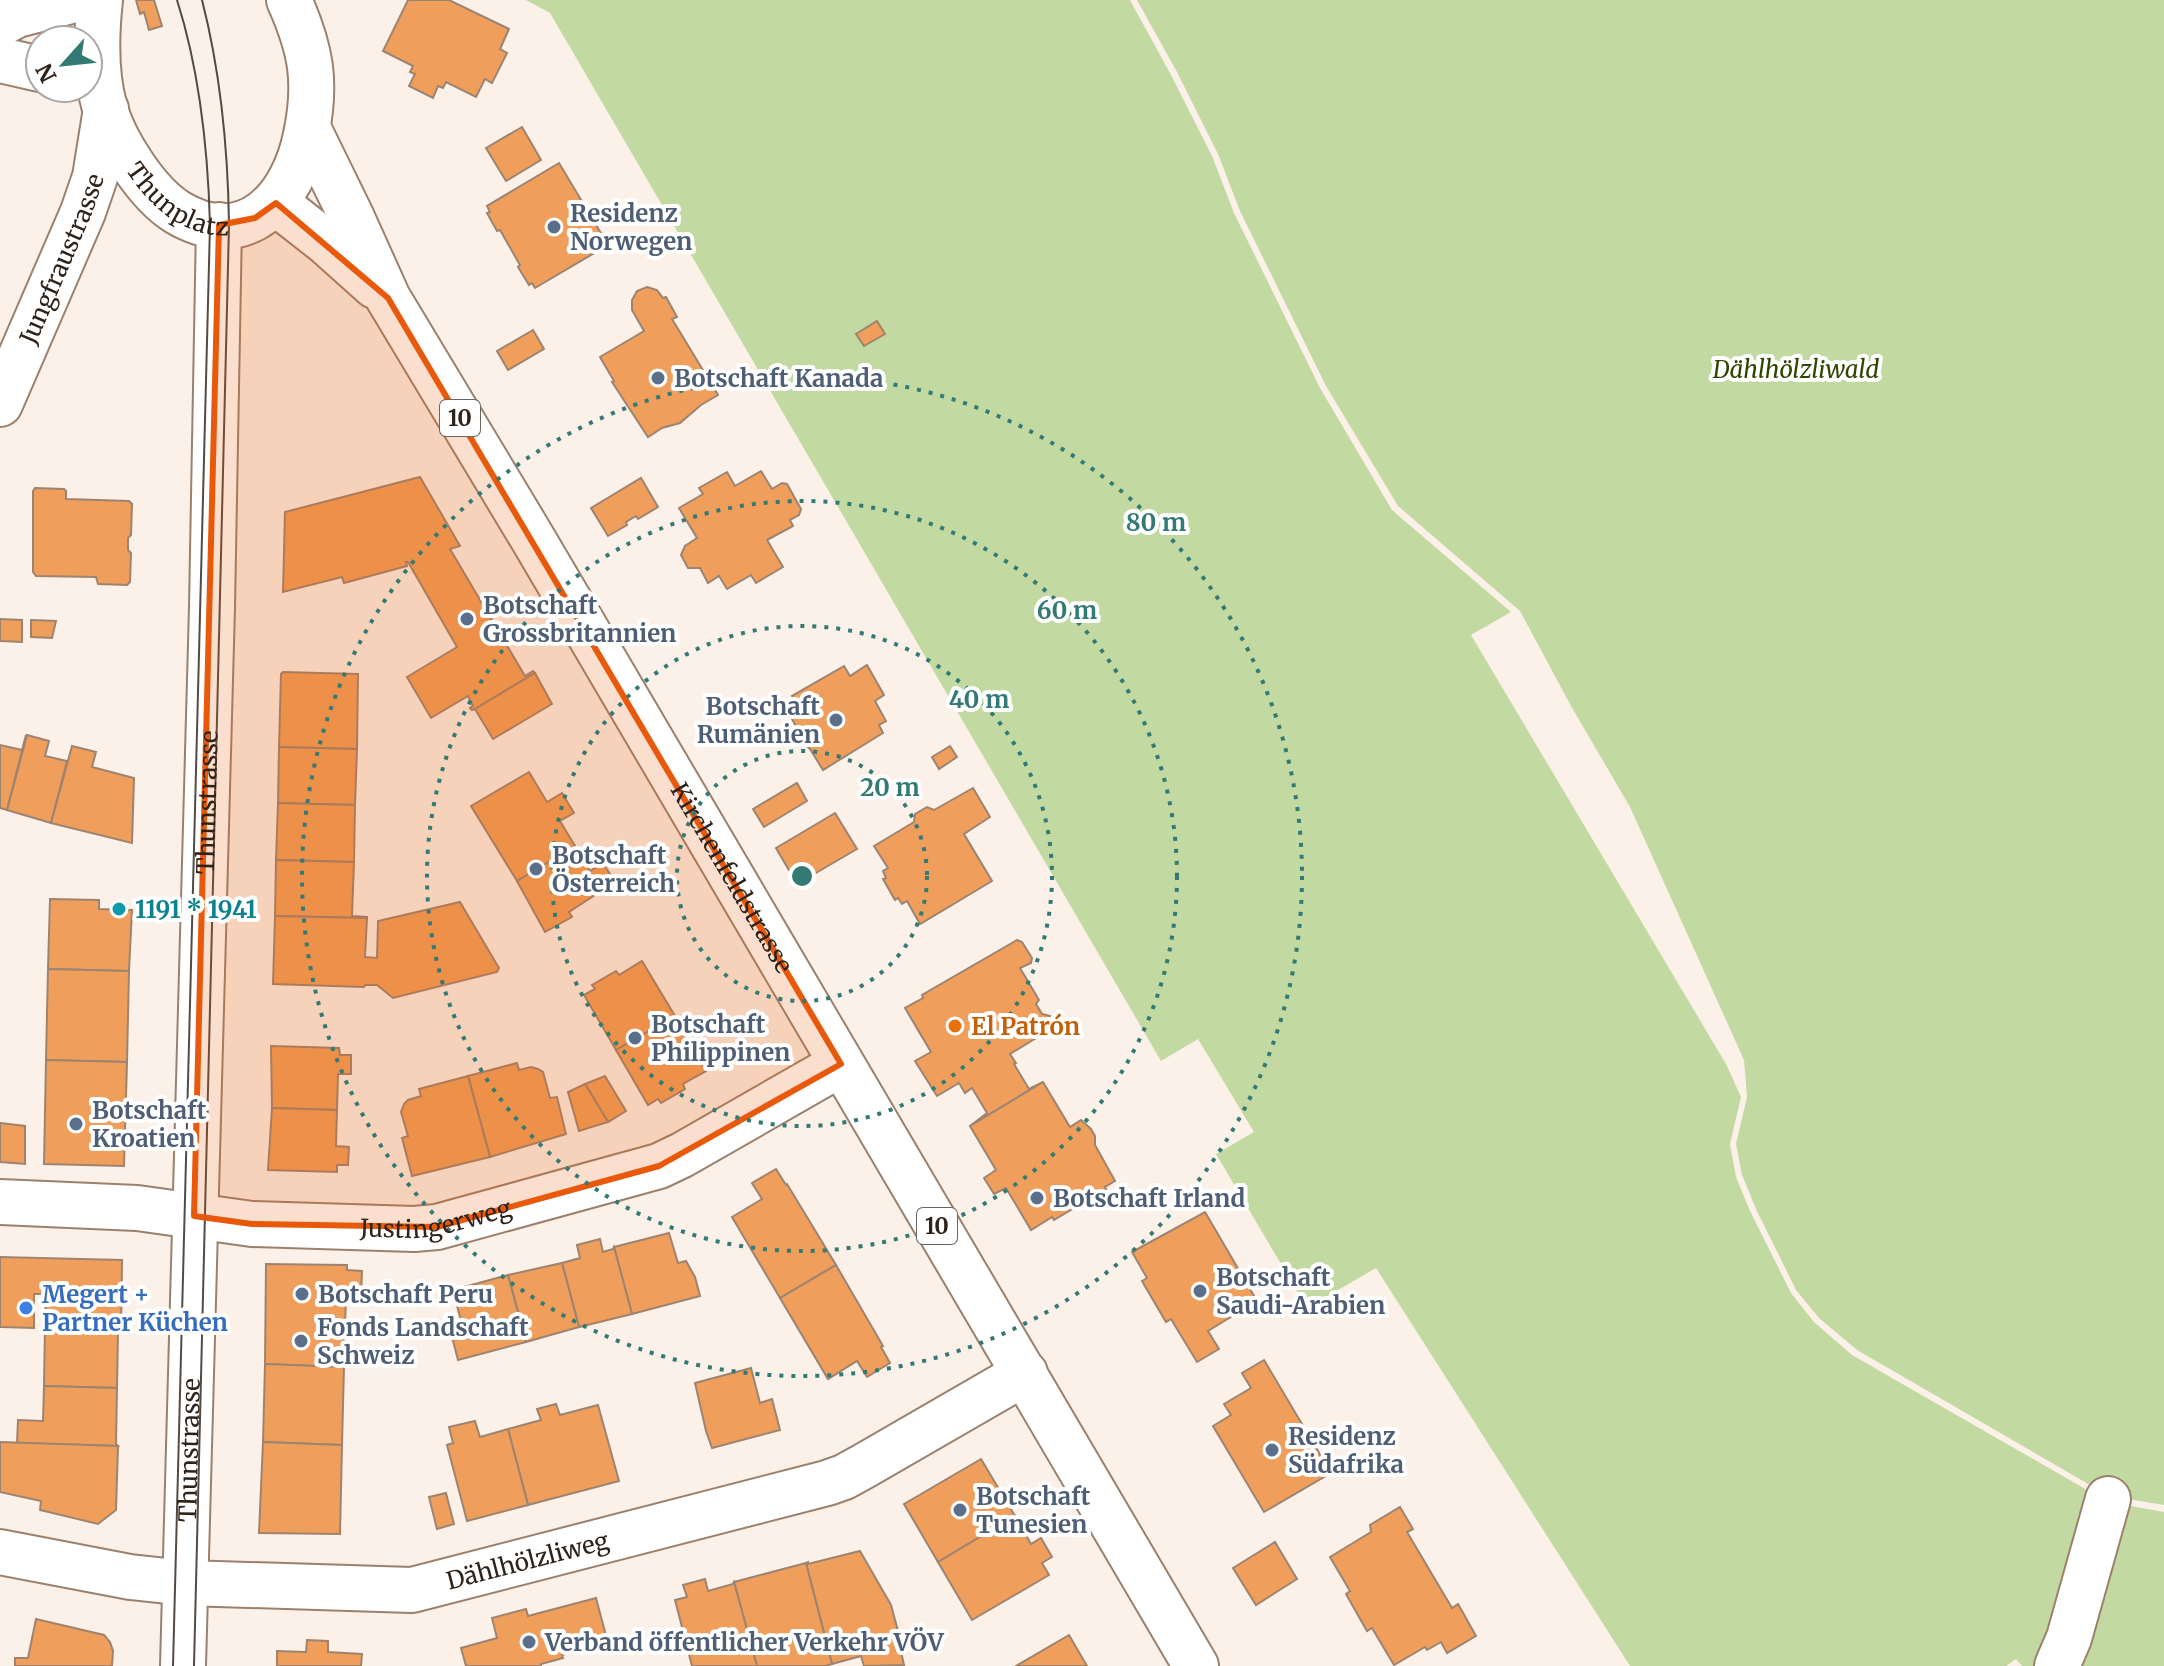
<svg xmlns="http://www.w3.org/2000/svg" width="2164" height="1666" viewBox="0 0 2164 1666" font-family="Merriweather,serif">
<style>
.green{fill:#c2daa1}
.building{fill:#ef9f5b;stroke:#9e8470;stroke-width:2}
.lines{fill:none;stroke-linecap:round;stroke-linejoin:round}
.minor-casing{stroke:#9b816d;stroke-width:48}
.major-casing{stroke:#9b816d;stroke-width:48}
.minor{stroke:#fff;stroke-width:44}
.major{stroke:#fff;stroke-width:44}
.tram{stroke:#554a41;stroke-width:2}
.marked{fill:#e8590c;fill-opacity:0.2;stroke:#e8590c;stroke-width:6;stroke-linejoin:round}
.ring{fill:none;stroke:#327a73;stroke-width:4;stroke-dasharray:4 8}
.service-dot{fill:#5c6f8a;stroke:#fff;stroke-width:3}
.culture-dot{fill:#0f9aa8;stroke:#fff;stroke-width:3}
.food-dot{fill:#e8710a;stroke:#fff;stroke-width:3}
.shop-dot{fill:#3f7fe0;stroke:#fff;stroke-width:3}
.labels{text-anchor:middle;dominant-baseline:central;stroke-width:8;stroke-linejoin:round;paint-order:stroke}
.shield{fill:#fff;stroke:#6d655f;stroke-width:2}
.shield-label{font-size:22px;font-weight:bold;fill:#2e231b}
.street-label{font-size:24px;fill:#2e231b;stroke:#fff}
.service-label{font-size:24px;font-weight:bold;fill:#4e5e75;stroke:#fff;text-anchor:start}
.park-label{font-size:24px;font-style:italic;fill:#304500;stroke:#fff}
.culture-label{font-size:24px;font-weight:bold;fill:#0d838f;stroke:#fff;text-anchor:start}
.food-label{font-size:24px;font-weight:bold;fill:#c56008;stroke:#fff;text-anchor:start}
.shop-label{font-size:24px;font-weight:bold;fill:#366cbe;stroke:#fff;text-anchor:start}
.centre{fill:#327a73;stroke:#fff;stroke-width:4}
.ring-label{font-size:24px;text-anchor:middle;font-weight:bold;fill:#327a73;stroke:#fff;stroke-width:8;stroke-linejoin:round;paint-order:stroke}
</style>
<rect width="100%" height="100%" fill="#fcf1e8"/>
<g class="green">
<polygon points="526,0 1130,0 1171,75 1212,156 1234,213 1320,388 1392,510 1511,612 1471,635 1726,1064 1741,1097 1730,1144 1736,1177 1750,1211 1791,1293 1814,1322 1852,1355 2108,1502 2164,1512 2164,1666 2022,1666 2016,1659 2006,1666 1630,1666 1376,1268 1307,1308 1216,1154 1254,1132 1198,1039 1161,1061 550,13"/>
<polygon points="1137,0 2164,0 2164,1505 2109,1496 1857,1350 1819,1318 1796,1290 1756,1209 1742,1175 1736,1144 1747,1097 1744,1060 1630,807 1571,706 1520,611 1398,506 1326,386 1240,211 1218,154 1177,72"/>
</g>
<g class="building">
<polygon points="136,0 154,0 162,26 149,30 144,12 140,14"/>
<polygon points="408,0 449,0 509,29 500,49 507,53 492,83 485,79 476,97 446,82 443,88 438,86 433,98 409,86 415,74 410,72 413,66 383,51"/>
<polygon points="522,127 541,160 506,181 486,148"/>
<polygon points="559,163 608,245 535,288 532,283 529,285 518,267 520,265 500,230 497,231 487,213 490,212 487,206"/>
<polygon points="647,287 657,290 663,298 666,297 677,317 672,319 718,395 701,405 680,423 662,428 648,437 612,382 614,381 600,357 644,331 632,310 632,300 637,291"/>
<polygon points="877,321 885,334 864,346 856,334"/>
<polygon points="533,330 544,349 508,370 497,351"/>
<polygon points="761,471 772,489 782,483 787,484 801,509 799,515 790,520 793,526 767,540 783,567 756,583 751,575 727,589 719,576 708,583 700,568 688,568 681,555 685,546 697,538 679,508 703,494 699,488 727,472 735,486"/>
<polygon points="420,477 460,546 450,549 525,676 533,671 535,673 475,709 472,710 470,708 473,706 468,696 431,718 407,677 457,647 408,562 406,562 407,566 344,583 342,577 283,592 285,512"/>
<polygon points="641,478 658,507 638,519 636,516 626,522 627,525 608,536 591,508"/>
<polygon points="35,488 64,489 66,491 66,499 129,501 132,504 131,535 128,538 128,550 131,553 130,582 127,585 98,584 96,577 36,576 33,572 33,491"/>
<polygon points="0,619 22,620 22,642 0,641"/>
<polygon points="31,620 56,621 52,638 31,637"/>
<polygon points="867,665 884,695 875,701 886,721 879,725 883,733 823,770 810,749 805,744 789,713 798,707 792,696 844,666 850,676"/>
<polygon points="283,672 358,674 357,749 279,747 281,674"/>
<polygon points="535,673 552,704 493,739 475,709"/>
<polygon points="26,735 7,810 0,808 0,745 22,750"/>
<polygon points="27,735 49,741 45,756 67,761 51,823 7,810"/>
<polygon points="72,746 96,752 92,767 134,778 132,843 51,823"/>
<polygon points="950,746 957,757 939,769 932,757"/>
<polygon points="279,747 357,749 355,805 278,803"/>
<polygon points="529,772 547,802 562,793 574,813 560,821 575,846 517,881 471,806"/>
<polygon points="797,783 807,801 764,827 753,809"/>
<polygon points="973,788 990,817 964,834 992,881 920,924 907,901 902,904 898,898 895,900 883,879 886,878 883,871 888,868 874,846 914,822 915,814 927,807 934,810"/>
<polygon points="278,803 355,805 354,862 276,860"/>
<polygon points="835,813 857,849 797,884 776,848"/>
<polygon points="575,846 590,871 603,863 615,882 569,912 572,917 545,932 517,881"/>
<polygon points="276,860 354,862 352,916 367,917 367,918 275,916"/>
<polygon points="50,899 99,900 99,909 132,910 129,971 48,969"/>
<polygon points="460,902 499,968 497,972 393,998 377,985 365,985 364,987 273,984 275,916 367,918 365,957 377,958 378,921"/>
<polygon points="1017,940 1022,942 1032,958 1031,963 1020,968 1039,1000 1036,1004 1042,1014 1050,1016 1048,1024 1051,1029 1010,1054 1016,1063 1014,1064 1029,1089 1043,1082 970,1126 987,1113 972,1088 965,1093 959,1083 937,1096 915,1061 931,1052 905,1008 923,998 922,995"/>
<polygon points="642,961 675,1016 616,1050 584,995 595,989 592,985 616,971 619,975"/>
<polygon points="48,969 129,971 127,1062 46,1060"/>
<polygon points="675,1016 706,1071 683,1084 685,1089 661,1103 658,1099 648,1105 616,1050"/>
<polygon points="271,1046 339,1048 340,1055 351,1055 351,1074 338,1074 337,1110 272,1108"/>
<polygon points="46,1060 127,1062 124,1166 44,1164"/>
<polygon points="517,1063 519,1070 531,1067 538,1069 543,1072 550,1098 557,1097 566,1134 490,1157 468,1076"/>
<polygon points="468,1076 490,1157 412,1176 402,1138 408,1136 401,1112 404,1104 408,1100 421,1096 419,1089"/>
<polygon points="605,1076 626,1111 608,1122 585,1084"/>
<polygon points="1043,1082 1070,1127 1081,1120 1091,1129 1095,1136 1095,1145 1115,1181 1105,1187 1106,1189 1054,1220 1052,1217 1031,1230 1006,1188 994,1194 984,1178 996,1170 970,1126"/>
<polygon points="585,1084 608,1122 579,1131 568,1092"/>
<polygon points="272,1108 337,1110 336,1146 349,1147 348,1165 337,1165 337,1172 268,1170"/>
<polygon points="0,1123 25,1126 25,1164 0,1162"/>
<polygon points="776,1169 786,1185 787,1184 836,1265 780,1298 732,1217 762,1199 752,1183"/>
<polygon points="1205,1212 1257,1301 1208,1331 1219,1349 1197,1362 1171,1319 1166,1322 1142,1281 1147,1278 1132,1252"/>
<polygon points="669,1233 678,1263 686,1261 695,1277 700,1296 632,1314 614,1247"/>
<polygon points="600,1239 603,1252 613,1249 614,1247 632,1314 579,1327 562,1263 580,1258 577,1245"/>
<polygon points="0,1257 122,1260 121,1331 45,1328 46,1294 34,1294 34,1328 0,1327"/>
<polygon points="562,1263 579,1327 526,1342 508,1275"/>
<polygon points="266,1264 347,1265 347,1270 362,1271 361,1295 346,1294 344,1367 265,1364"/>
<polygon points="836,1265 883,1346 881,1347 890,1363 867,1377 857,1361 828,1379 780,1298"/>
<polygon points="508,1275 526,1342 458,1360 452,1337 452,1324 461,1321 453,1290"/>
<polygon points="45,1328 121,1331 118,1332 117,1388 44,1386"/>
<polygon points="1264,1360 1331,1473 1264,1512 1213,1426 1231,1415 1224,1404 1251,1388 1242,1373"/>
<polygon points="265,1364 344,1367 342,1445 263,1442"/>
<polygon points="751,1368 760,1403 772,1399 780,1430 712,1448 706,1431 695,1383"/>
<polygon points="44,1386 117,1388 116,1444 118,1446 17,1443 18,1420 43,1421"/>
<polygon points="556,1404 560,1415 598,1405 619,1481 528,1505 508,1429 541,1420 537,1409"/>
<polygon points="475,1421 480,1437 508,1429 528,1505 467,1521 447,1445 453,1443 449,1427"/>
<polygon points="0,1442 118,1446 116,1510 98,1524 40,1510 41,1501 0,1492"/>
<polygon points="263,1442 342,1445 340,1534 259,1533"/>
<polygon points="981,1459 1015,1516 938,1562 904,1504"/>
<polygon points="446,1493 454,1524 437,1529 429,1497"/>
<polygon points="1400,1507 1413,1529 1407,1532 1452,1608 1458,1604 1476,1636 1447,1653 1441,1642 1427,1650 1425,1647 1394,1665 1372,1628 1367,1631 1346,1594 1350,1591 1330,1557 1371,1532 1370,1525"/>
<polygon points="1015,1516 1031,1544 1041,1538 1052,1557 1042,1563 1049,1575 972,1620 938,1562"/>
<polygon points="1275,1542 1297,1579 1256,1605 1233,1568"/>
<polygon points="860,1551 891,1605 902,1646 900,1647 904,1665 864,1666 861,1656 832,1664 806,1563 808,1562 808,1564"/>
<polygon points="806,1563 832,1664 825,1666 757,1666 734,1582"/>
<polygon points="705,1579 708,1591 733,1584 734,1582 757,1666 692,1666 675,1600 687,1597 683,1585"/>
<polygon points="596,1598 608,1643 562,1655 563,1658 541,1664 541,1666 466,1666 461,1648 497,1638 492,1618 526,1609 528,1616"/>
<polygon points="36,1619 104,1635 110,1642 113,1651 112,1666 15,1666 15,1658 28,1658"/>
<polygon points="1069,1635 1087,1666 1016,1666"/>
<polygon points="307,1640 328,1641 328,1652 362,1654 361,1666 277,1666 277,1651 306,1652"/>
</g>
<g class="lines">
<g class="minor-casing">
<g id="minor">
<polyline points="0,24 17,15 75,0"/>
<polyline points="0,60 40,69"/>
<path id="s1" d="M0,404L83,212L95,177L106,109"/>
<path id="s2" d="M0,1202L137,1208L252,1224L414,1229L437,1227L659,1166L682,1155L841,1064"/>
<path id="s3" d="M0,1552L130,1577L186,1583L412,1590L827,1483L844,1477L864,1466L1025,1373"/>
<path id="s4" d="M183,1666L212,607L219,225"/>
<polyline points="2057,1666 2069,1638 2108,1499"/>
</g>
</g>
<g class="major-casing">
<g id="major">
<path id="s5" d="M100,0C96,36 95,74 105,109C115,143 147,193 177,212C245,253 293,200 306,135C317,82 311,49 289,0"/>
<path id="s6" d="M308,128L352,218L388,298L533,539L1196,1666"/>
<polyline points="276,203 327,243 375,286"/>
</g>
</g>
<use href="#minor" class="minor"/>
<use href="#major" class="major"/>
<g class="tram">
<path d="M173,1666L210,225C208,150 200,72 177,0"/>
<path d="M194,1666L229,225C228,148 221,74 202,0"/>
</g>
</g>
<path class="marked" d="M276,203L388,298L841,1064L659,1166L437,1227L252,1224L194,1216L219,225L255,218Z"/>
<g class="ring">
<circle cx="802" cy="876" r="125"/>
<circle cx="802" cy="876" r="250"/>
<circle cx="802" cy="876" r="375"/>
<circle cx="802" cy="876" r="500"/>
</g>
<g class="service-dot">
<circle cx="554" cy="227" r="8"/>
<circle cx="658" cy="378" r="8"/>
<circle cx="467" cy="619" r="8"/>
<circle cx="836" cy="720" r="8"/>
<circle cx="536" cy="869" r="8"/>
<circle cx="635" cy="1038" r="8"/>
<circle cx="76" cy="1124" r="8"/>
<circle cx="1037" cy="1198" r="8"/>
<circle cx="1200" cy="1291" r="8"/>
<circle cx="302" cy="1294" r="8"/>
<circle cx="301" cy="1341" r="8"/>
<circle cx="1272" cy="1450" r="8"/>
<circle cx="960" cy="1510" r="8"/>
<circle cx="529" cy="1642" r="8"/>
</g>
<circle class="culture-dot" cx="119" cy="909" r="8"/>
<circle class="food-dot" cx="955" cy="1026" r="8"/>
<circle class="shop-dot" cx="26" cy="1308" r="8"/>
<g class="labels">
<g class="shield">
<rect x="440" y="400" width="40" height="36" rx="6"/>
<rect x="917" y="1208" width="40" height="36" rx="6"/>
</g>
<g class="shield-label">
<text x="460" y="418">10</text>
<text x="937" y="1226">10</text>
</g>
<g class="street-label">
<text stroke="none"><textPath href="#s5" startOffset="232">Thunplatz</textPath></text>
<text stroke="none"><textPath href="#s1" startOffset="158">Jungfraustrasse</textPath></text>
<text stroke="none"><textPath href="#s4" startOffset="864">Thunstrasse</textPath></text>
<text stroke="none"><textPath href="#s6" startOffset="862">Kirchenfeldstrasse</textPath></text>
<text stroke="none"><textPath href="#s2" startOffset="438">Justingerweg</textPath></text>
<text stroke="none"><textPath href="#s4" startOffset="216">Thunstrasse</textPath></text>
<text stroke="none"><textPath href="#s3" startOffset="534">Dählhölzliweg</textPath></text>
</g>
<g class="service-label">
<text x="570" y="213">Residenz<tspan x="570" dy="28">Norwegen</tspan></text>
<text x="674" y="378">Botschaft Kanada</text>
<text x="483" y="605">Botschaft<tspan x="483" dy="28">Grossbritannien</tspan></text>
<text x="820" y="706" text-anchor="end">Botschaft<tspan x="820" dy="28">Rumänien</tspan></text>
<text x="552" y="855">Botschaft<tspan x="552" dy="28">Österreich</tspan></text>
<text x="651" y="1024">Botschaft<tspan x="651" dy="28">Philippinen</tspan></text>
<text x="92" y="1110">Botschaft<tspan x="92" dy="28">Kroatien</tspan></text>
<text x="1053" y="1198">Botschaft Irland</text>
<text x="1216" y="1277">Botschaft<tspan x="1216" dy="28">Saudi-Arabien</tspan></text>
<text x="318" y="1294">Botschaft Peru</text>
<text x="317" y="1327">Fonds Landschaft<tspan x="317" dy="28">Schweiz</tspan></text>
<text x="1288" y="1436">Residenz<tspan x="1288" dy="28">Südafrika</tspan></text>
<text x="976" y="1496">Botschaft<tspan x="976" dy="28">Tunesien</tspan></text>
<text x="545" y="1642">Verband öffentlicher Verkehr VÖV</text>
</g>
<g class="park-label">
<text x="1796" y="369">Dählhölzliwald</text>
</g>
<g class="culture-label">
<text x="135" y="909">1191 * 1941</text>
</g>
<g class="food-label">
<text x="971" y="1026">El Patrón</text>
</g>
<g class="shop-label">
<text x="42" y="1294">Megert +<tspan x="42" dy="28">Partner Küchen</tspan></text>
</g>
</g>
<circle cx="802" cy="876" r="12" class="centre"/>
<g class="ring-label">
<text x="1156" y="531">80 m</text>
<text x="1067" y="619">60 m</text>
<text x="979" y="708">40 m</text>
<text x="890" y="796">20 m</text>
</g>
<g transform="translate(64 64) rotate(243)"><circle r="38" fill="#ffffff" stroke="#aba7a4" stroke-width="2"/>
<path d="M0-6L14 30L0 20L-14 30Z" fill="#327a73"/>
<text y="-12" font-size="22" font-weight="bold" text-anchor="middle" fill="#2e231b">N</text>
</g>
</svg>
